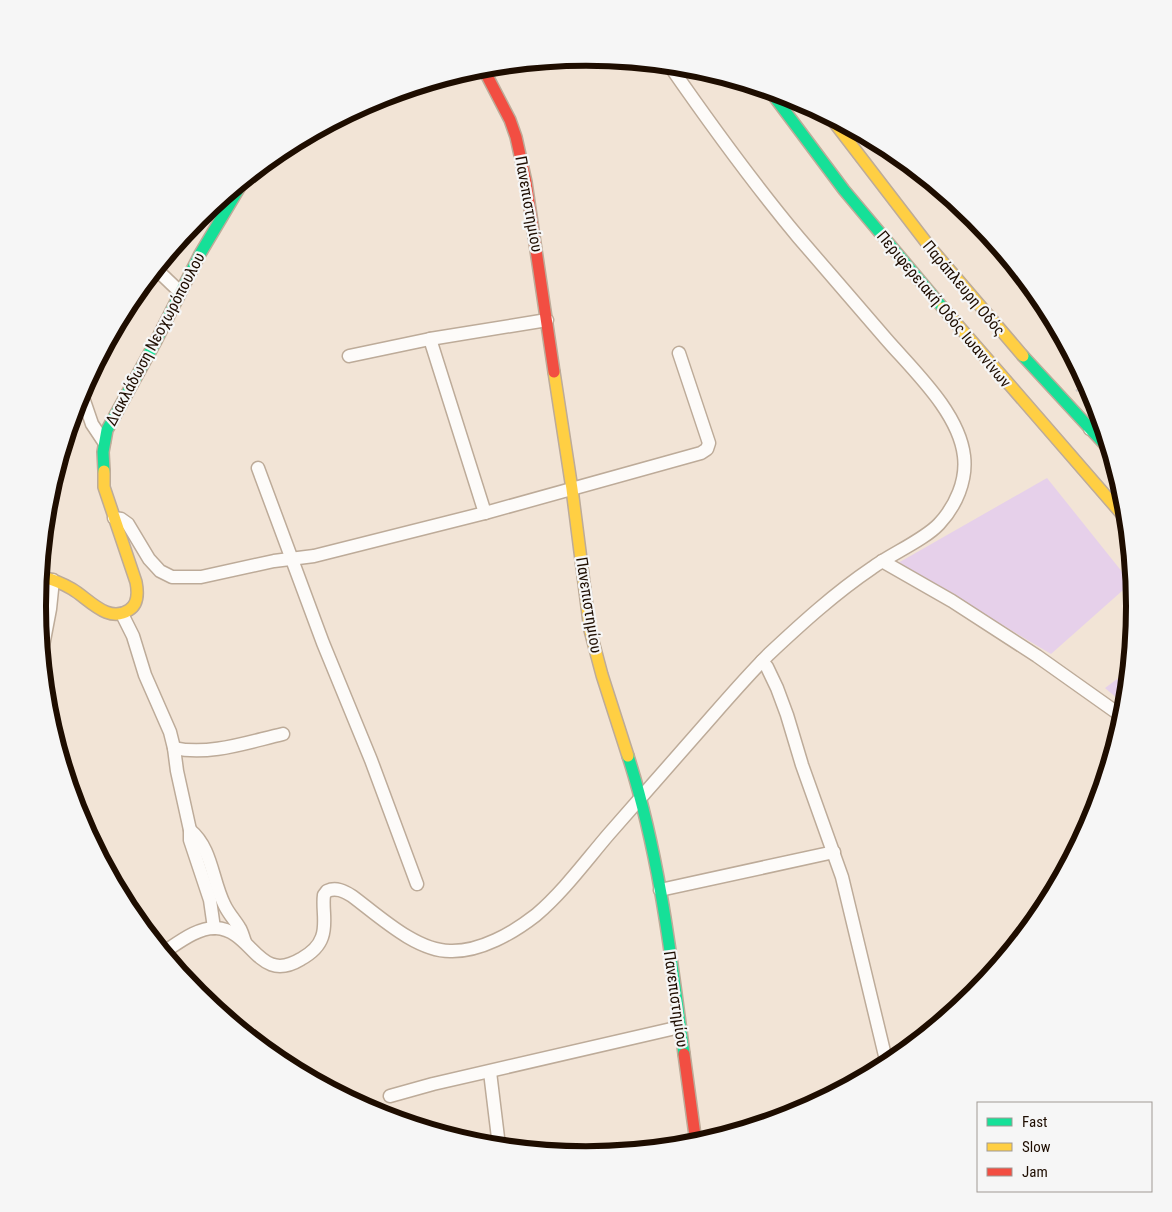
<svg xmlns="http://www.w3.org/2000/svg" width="1172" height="1212" viewBox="0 0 1172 1212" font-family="'Roboto Condensed',sans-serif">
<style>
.grass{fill:#e6d0ea}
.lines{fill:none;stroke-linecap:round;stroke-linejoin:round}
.street-casing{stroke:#bdab99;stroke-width:15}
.fast-casing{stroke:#bdab99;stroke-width:14}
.slow-casing{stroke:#bdab99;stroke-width:14}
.jam-casing{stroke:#bdab99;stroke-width:14}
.path{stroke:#d0cbc8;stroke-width:2.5;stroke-dasharray:2.5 4;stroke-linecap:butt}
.street{stroke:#fdfbf9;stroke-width:12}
.fast{stroke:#16e098;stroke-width:11}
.slow{stroke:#ffcf43;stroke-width:11}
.jam{stroke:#f24e42;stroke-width:11}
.labels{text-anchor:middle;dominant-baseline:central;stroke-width:4.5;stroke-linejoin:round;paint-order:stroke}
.street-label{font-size:16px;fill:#1e0d00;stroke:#f6f6f6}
.rim{fill:none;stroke:#1e0d00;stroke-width:6}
</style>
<rect width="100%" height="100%" fill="#f2e4d6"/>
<g class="grass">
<polygon points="1047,478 1131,583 1051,654 898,563"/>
<polygon points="1128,671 1125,705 1105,688"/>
</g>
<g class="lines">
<g class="street-casing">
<g id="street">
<polyline points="156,269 180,292"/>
<polyline points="430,339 485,513"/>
<polyline points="349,356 430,339 547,320"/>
<polyline points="81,392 92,424 104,442"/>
<polyline points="1090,429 1101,422"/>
<polyline points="258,468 323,643 371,760 417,884"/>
<polyline points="114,518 121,519 128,524 149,559 160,571 172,577 201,577 274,561 314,556 485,513 701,453 707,449 709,443 679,353"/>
<polyline points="882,561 952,601 1037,656 1123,717"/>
<polyline points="122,614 133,636 145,675 170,732 174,748 177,771 190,830 190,840 210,900 214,928"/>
<polyline points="42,651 50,609 53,580"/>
<polyline points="762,661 767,667 777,688 787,715 802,765 842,877 887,1064"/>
<path d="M174,748C209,756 248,742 283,734"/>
<path d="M190,830C212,848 212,880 224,904C228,913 234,919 239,927C242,931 243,937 245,942"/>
<polyline points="660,890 834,852"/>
<path d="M164,952C178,943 198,927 216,928C253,930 258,985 301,959C310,954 319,946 322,937C327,924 322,908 324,895L327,891C336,887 344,891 352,896C379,916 416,951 450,951C480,952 513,933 536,915C563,892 585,862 608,835C639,800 670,764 701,729C723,704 745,678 769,654C801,624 835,593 872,568C891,554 924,540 939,524C956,506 967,480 964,456C959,413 915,372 887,340C858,306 828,272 799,238C753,183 711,125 670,66"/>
<polyline points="490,1072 499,1146"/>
<polyline points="390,1096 433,1084 680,1027"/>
</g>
</g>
<g class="fast-casing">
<g id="fast">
<polyline points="770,91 844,190 943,308"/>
<polyline points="1023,356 1109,449"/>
<polyline points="104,471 103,452 107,430 156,341 200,254 244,180"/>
<path d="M628,756C659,852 671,955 684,1054"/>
</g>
</g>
<g class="slow-casing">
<g id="slow">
<polyline points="830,117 929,246 1023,356"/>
<polyline points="943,308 1126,519"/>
<polyline points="554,372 572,489 590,630 602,675 628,756"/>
<path d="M40,576C51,579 62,583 72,589C89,599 108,624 129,610C139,604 138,592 136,582L104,487V471"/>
</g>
</g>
<g class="jam-casing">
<g id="jam">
<polyline points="483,68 510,120 516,137 526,182 554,372"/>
<polyline points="684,1054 696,1143"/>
</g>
</g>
<polyline class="path" points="1076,391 1086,384"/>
<use href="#street" class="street"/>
<use href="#fast" class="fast"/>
<use href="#slow" class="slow"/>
<use href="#jam" class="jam"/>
</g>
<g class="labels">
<g class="street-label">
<text transform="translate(529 204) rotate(80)">Πανεπιστημίου</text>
<text transform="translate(964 288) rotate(50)">Παράπλευρη Οδός</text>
<text transform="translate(944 309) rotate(50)">Περιφερειακή Οδός Ιωαννίνων</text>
<text transform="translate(155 339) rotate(-62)">Διακλάδωση Νεοχωρόπουλου</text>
<text transform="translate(589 605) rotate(81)">Πανεπιστημίου</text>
<text transform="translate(676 999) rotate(82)">Πανεπιστημίου</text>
</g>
</g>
<path d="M0 0H1172V1212H0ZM46 606a540 540 0 1 1 1080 0a540 540 0 1 1-1080 0Z" fill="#f6f6f6" fill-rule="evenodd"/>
<path class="rim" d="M46 606a540 540 0 1 1 1080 0a540 540 0 1 1-1080 0Z"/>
<rect x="977" y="1102" width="175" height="90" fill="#f6f6f6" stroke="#a09994"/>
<rect x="987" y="1118" width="25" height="8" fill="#16e098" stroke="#a09994"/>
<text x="1022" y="1127" font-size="15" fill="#1e0d00">Fast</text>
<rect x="987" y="1143" width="25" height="8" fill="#ffcf43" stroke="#a09994"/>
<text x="1022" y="1152" font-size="15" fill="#1e0d00">Slow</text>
<rect x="987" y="1168" width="25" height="8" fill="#f24e42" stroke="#a09994"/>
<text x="1022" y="1177" font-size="15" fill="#1e0d00">Jam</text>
</svg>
